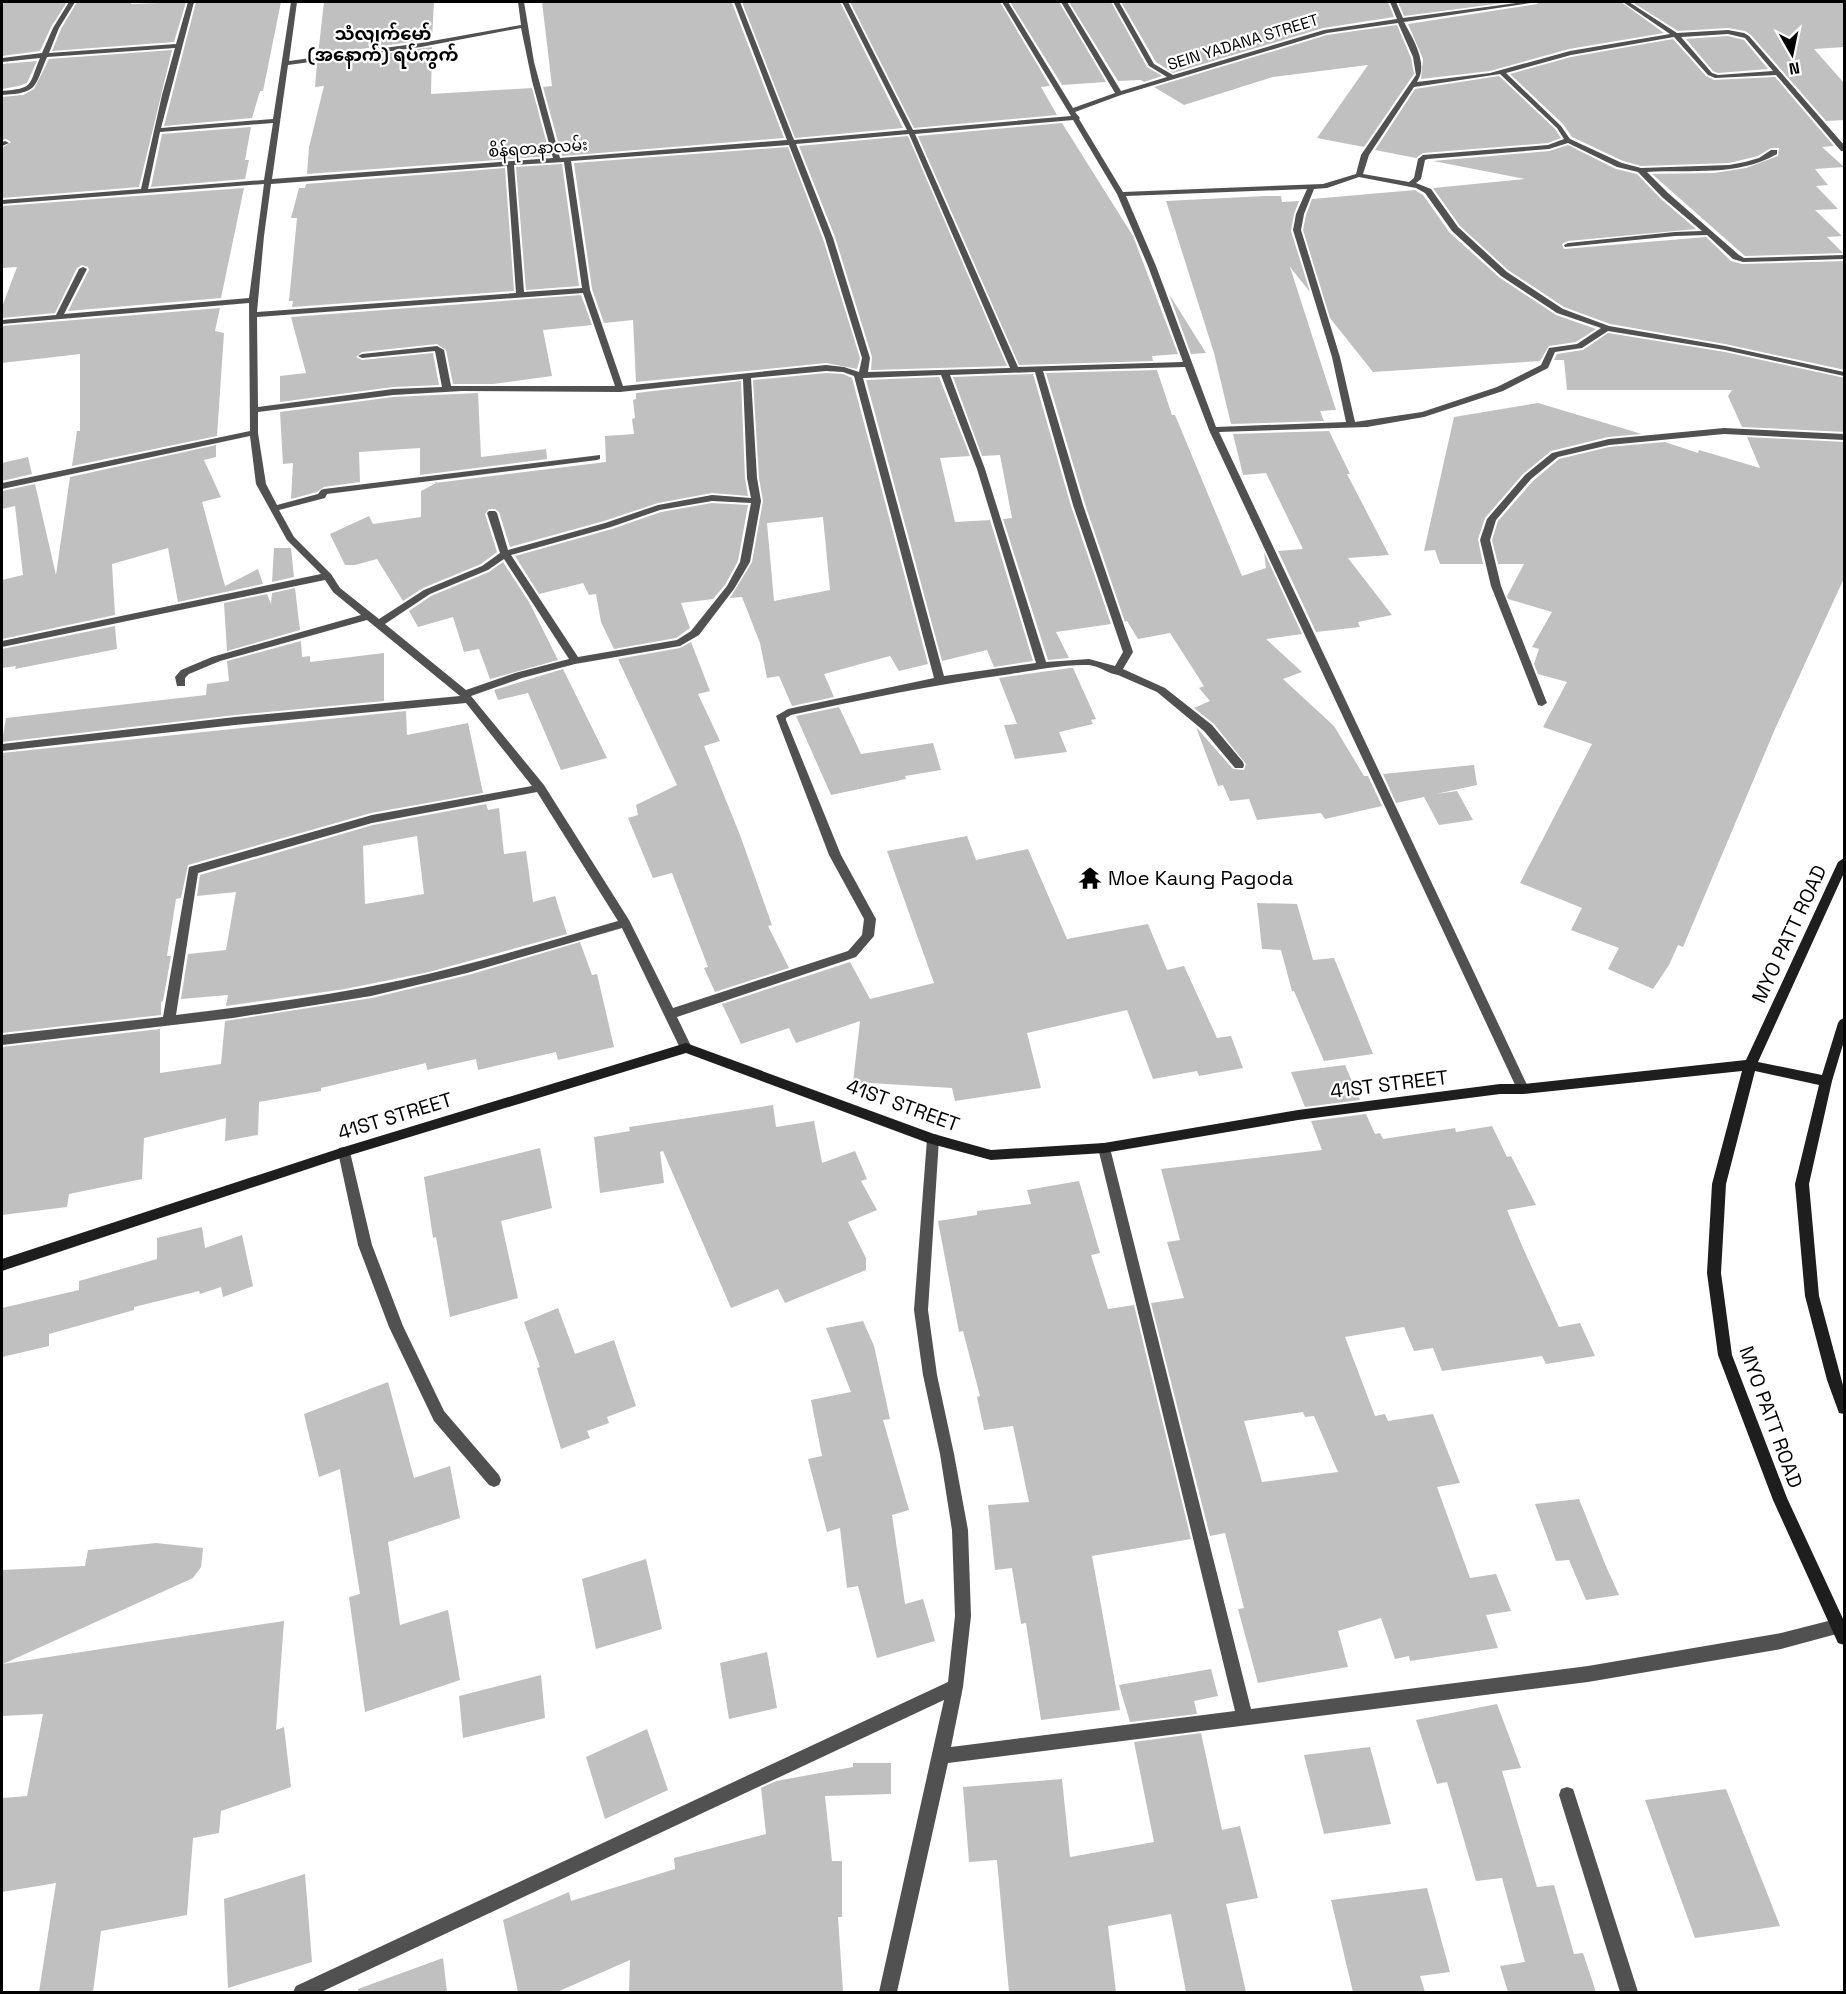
<svg xmlns="http://www.w3.org/2000/svg" width="1846" height="1994" viewBox="0 0 1846 1994" font-family="'Space Grotesk','Noto Sans Myanmar',sans-serif">
<style>
.building{fill:#c0c0c0;fill-rule:evenodd}
.lines{fill:none;stroke-linecap:round;stroke-linejoin:round}
.service{fill:#515151;fill-rule:evenodd}
.minor{fill:#515151;fill-rule:evenodd}
.secondary{fill:#1e1e1e;fill-rule:evenodd}
.labels{text-anchor:middle;dominant-baseline:central;stroke-width:4.5;stroke-linejoin:round;paint-order:stroke}
.far-street-label{font-size:16px;fill:#000;stroke:#fff}
.far-quarter-label{font-size:18px;font-weight:bold;fill:#000;stroke:#fff}
.poi-label{font-size:20px;fill:#000;stroke:#fff;text-anchor:start}
.street-label{font-size:20px;fill:#000;stroke:#fff}
</style>
<rect width="100%" height="100%" fill="#fff"/>
<g class="building">
<polygon points="2,2 67,2 51,27 40,51 2,56"/>
<polygon points="77,2 131,2 131,4 186,2 174,42 52,51 61,29"/>
<polygon points="196,2 281,2 263,91 260,91 252,118 164,126"/>
<polygon points="324,2 434,2 432,39 318,55"/>
<polygon points="542,2 732,3 784,138 562,156 543,87 552,86"/>
<polygon points="742,2 840,2 903,128 795,138"/>
<polygon points="850,2 1000,2 1050,86 1041,87 1057,115 914,128"/>
<polygon points="1010,2 1059,2 1106,82 1062,85"/>
<polygon points="1069,2 1111,2 1147,67 1162,76 1144,82 1141,80 1118,81"/>
<polygon points="1121,2 1388,2 1394,17 1323,28 1173,73 1156,62"/>
<polygon points="1398,2 1511,2 1404,16"/>
<polygon points="1539,2 1621,2 1664,33 1569,49 1490,71 1421,79 1423,59 1408,24 1537,4"/>
<polygon points="1632,2 1845,2 1845,47 1814,49 1845,84 1845,120 1826,121 1751,35 1745,31 1728,28 1678,31"/>
<polygon points="1397,25 1411,58 1414,74 1364,147 1317,138 1368,65 1273,77 1184,105 1154,87 1327,35"/>
<polygon points="1728,36 1744,40 1768,69 1718,73 1713,71 1686,39"/>
<polygon points="1673,39 1706,76 1714,80 1775,77 1834,146 1822,147 1844,167 1815,169 1828,185 1816,186 1838,209 1815,210 1842,236 1827,237 1843,253 1745,256 1652,174 1714,173 1746,168 1778,156 1779,148 1771,148 1758,156 1729,163 1641,166 1623,161 1572,137 1563,124 1510,74 1571,57"/>
<polygon points="432,47 431,94 532,88 550,156 307,174 309,147 324,86 315,87 317,63"/>
<polygon points="172,50 139,187 2,198 2,148 11,142 6,139 2,140 2,97 23,95 34,89 49,59"/>
<polygon points="37,61 27,83 19,86 2,89 2,64"/>
<polygon points="1499,76 1555,129 1561,138 1548,143 1423,153 1416,158 1375,150 1415,89"/>
<polygon points="1062,123 1133,236 1178,354 1152,356 1153,361 1019,365 918,136"/>
<polygon points="251,127 245,160 249,160 245,179 151,187 162,134"/>
<polygon points="908,136 1007,366 871,370 872,357 835,237 799,146"/>
<polygon points="1568,145 1616,169 1637,174 1661,199 1696,229 1568,241 1562,244 1564,249 1706,237 1731,261 1742,264 1845,261 1845,370 1725,344 1610,324 1564,307 1508,270 1460,226 1433,188 1525,179 1433,161 1549,151"/>
<polygon points="788,147 823,239 860,358 857,369 826,363 636,382 633,320 604,323 592,289 574,163"/>
<polygon points="562,164 579,286 526,290 516,167"/>
<polygon points="505,168 514,291 292,307 293,301 289,301 297,218 291,218 299,188 305,188 306,184"/>
<polygon points="244,188 221,298 68,311 89,270 88,267 82,265 77,268 55,313 2,318 2,307 17,267 2,268 2,206"/>
<polygon points="1415,190 1423,195 1450,233 1500,278 1556,315 1596,329 1576,342 1549,346 1540,361 1373,372 1330,318 1303,230 1306,215 1312,199"/>
<polygon points="1265,196 1281,196 1282,202 1299,201 1294,214 1291,231 1310,292 1290,267 1336,410 1320,411 1324,421 1231,424 1214,353 1166,201"/>
<polygon points="1169,294 1206,353 1191,354"/>
<polygon points="581,295 592,325 543,330 552,376 493,384 453,384 446,350 437,344 362,352 356,357 362,360 433,353 439,385 393,387 280,402 280,376 306,373 291,317"/>
<polygon points="220,308 215,331 224,333 217,436 72,466 77,431 80,431 80,354 2,363 2,326"/>
<polygon points="1608,333 1725,352 1845,378 1845,432 1742,427 1728,396 1732,390 1567,390 1564,360 1554,360 1557,354 1583,350"/>
<polygon points="1157,370 1172,415 1175,415 1242,576 1266,568 1264,552 1302,634 1266,639 1302,672 1283,679 1334,726 1364,776 1368,776 1382,806 1325,819 1321,813 1257,820 1249,799 1230,801 1223,785 1218,786 1196,727 1233,769 1244,770 1246,764 1214,724 1194,708 1210,701 1199,688 1204,686 1170,633 1138,639 1127,621 1125,622 1085,504 1046,373"/>
<path d="M826,373L843,374L852,378L928,664L899,671L890,656L824,674L834,697L792,706L779,676L767,678L760,643L742,597L730,598L752,562L763,501L759,478L753,380ZM823,517L830,590L774,601L767,523Z"/>
<polygon points="1033,374 1071,506 1111,624 1056,632 1069,658 1048,660 1003,519 1012,518 1000,455 982,456 953,377"/>
<polygon points="939,377 970,456 940,458 955,522 990,520 1033,661 994,667 987,650 942,661 866,380"/>
<polygon points="741,381 745,478 748,496 712,493 658,503 604,521 510,547 499,512 495,509 489,509 485,514 497,552 481,564 423,588 403,601 377,559 355,565 345,565 330,534 369,516 373,524 421,517 421,491 438,482 427,484 606,462 605,436 634,434 632,419 635,418 633,400 636,399 636,393"/>
<polygon points="478,393 481,457 546,449 547,459 420,475 420,448 359,452 360,482 324,487 317,492 291,499 293,463 283,464 280,412 393,397"/>
<polygon points="1538,403 1642,434 1608,437 1551,451 1523,474 1485,518 1478,539 1483,564 1440,564 1435,550 1424,551 1454,417"/>
<polygon points="1329,431 1350,474 1347,474 1389,555 1348,558 1392,615 1358,622 1360,627 1316,632 1278,551 1303,549 1266,473 1243,475 1233,434"/>
<polygon points="1747,437 1845,442 1845,576 1775,729 1683,947 1678,945 1669,965 1653,989 1608,969 1619,948 1571,930 1582,908 1520,883 1592,744 1543,727 1567,682 1538,674 1534,664 1539,649 1532,647 1552,612 1508,599 1507,596 1524,564 1498,564 1492,540 1498,521 1533,481 1559,459 1609,447 1665,442 1698,453 1699,450 1760,468"/>
<polygon points="216,445 216,457 204,460 221,497 202,502 225,586 258,569 263,584 178,602 168,548 112,564 115,615 2,639 2,580 23,575 15,506 2,509 2,491 35,484 56,575 70,477"/>
<polygon points="28,457 32,474 2,481 2,463"/>
<polygon points="712,503 748,505 738,561 725,585 713,599 681,603 690,628 676,638 614,649 601,622 596,594 589,595 583,583 539,594 515,556 612,529 661,512"/>
<polygon points="274,548 291,548 294,577 272,582"/>
<polygon points="503,562 529,602 558,660 490,679 479,649 464,652 453,617 418,627 409,611 431,596 489,572"/>
<polygon points="295,588 300,630 227,651 224,603 267,594 271,604 272,593"/>
<polygon points="115,626 117,649 15,669 16,666 2,668 2,649"/>
<polygon points="301,641 302,657 310,656 310,662 384,653 384,701 235,715 2,742 6,718 206,695 207,684 229,681 227,661"/>
<polygon points="691,642 710,691 698,694 720,741 704,746 740,835 772,925 768,926 789,968 715,992 704,968 708,967 672,873 653,878 628,818 638,815 636,805 677,785 618,659 680,648"/>
<polygon points="1070,668 1073,668 1096,719 1091,720 1093,724 1059,732 1067,752 1015,759 1004,725 1017,724 999,678"/>
<polygon points="563,669 607,758 561,770 528,693 498,700 494,690"/>
<polygon points="839,707 861,754 933,743 941,770 905,776 906,779 831,795 796,716"/>
<polygon points="406,711 407,735 468,723 483,793 371,813 188,865 181,898 176,899 167,956 171,956 163,1001 161,1002 161,1015 2,1033 2,753"/>
<polygon points="1474,765 1477,785 1436,794 1457,791 1473,820 1439,825 1424,797 1396,803 1383,774"/>
<path d="M486,804L488,810L499,808L504,854L526,851L533,902L555,896L567,934L429,972L345,989L226,1006L228,995L181,999L188,954L226,950L236,892L197,896L200,875L373,825ZM417,836L424,894L365,904L363,846Z"/>
<polygon points="967,836 976,860 1028,849 1067,939 1148,924 1167,970 1184,966 1217,1038 1231,1036 1243,1068 1199,1076 1197,1071 1153,1079 1127,1010 1027,1033 1041,1088 955,1101 952,1088 853,1082 860,1021 796,1043 789,1028 741,1044 722,1004 795,980 850,962 870,999 934,983 887,851"/>
<polygon points="1257,903 1297,904 1313,960 1334,958 1373,1054 1324,1061 1294,991 1292,991 1281,950 1262,949"/>
<polygon points="580,942 592,975 597,974 614,1047 558,1060 556,1052 478,1070 476,1059 427,1070 426,1063 321,1088 321,1091 259,1102 258,1135 225,1141 226,1118 144,1138 142,1179 69,1194 67,1207 2,1215 2,1047 160,1029 160,1073 221,1064 225,1021 372,998 468,975"/>
<polygon points="1345,1065 1360,1100 1305,1107 1291,1072"/>
<polygon points="773,1105 776,1127 814,1121 822,1163 855,1151 867,1179 861,1181 877,1210 848,1222 866,1258 866,1270 785,1303 778,1289 731,1308 663,1151 660,1152 664,1183 600,1193 594,1137 630,1131 629,1127"/>
<path d="M1366,1114L1375,1134L1380,1133L1383,1139L1455,1128L1456,1132L1492,1126L1507,1157L1511,1156L1536,1205L1507,1210L1523,1248L1559,1327L1580,1323L1595,1356L1546,1364L1542,1356L1442,1371L1433,1348L1414,1351L1404,1327L1345,1337L1375,1416L1385,1414L1388,1421L1433,1414L1460,1483L1437,1487L1470,1578L1496,1574L1511,1611L1486,1615L1498,1648L1410,1661L1409,1656L1395,1659L1381,1618L1338,1631L1348,1667L1258,1683L1238,1609L1244,1608L1225,1533L1210,1536L1151,1303L1184,1298L1167,1242L1180,1240L1161,1169L1322,1150L1311,1121ZM1303,1412L1305,1417L1314,1416L1338,1472L1262,1482L1244,1421Z"/>
<polygon points="540,1148 552,1208 501,1221 518,1298 450,1317 436,1237 433,1238 424,1177"/>
<polygon points="1079,1181 1100,1253 1091,1255 1108,1309 1134,1305 1191,1539 1092,1556 1120,1710 1041,1720 1026,1623 1021,1624 1012,1568 995,1570 988,1505 1029,1502 1013,1426 984,1430 977,1397 980,1396 963,1331 959,1332 938,1221 977,1215 977,1211 1031,1204 1027,1190"/>
<polygon points="202,1227 205,1248 242,1235 253,1286 223,1297 221,1287 200,1294 199,1291 134,1307 134,1310 49,1334 49,1346 2,1357 2,1308 79,1290 79,1281 157,1259 157,1238"/>
<polygon points="558,1308 575,1354 614,1340 636,1406 607,1417 609,1423 587,1431 590,1438 561,1449 537,1368 540,1367 524,1322"/>
<polygon points="863,1321 874,1346 890,1419 883,1420 909,1510 892,1515 905,1604 923,1599 935,1641 877,1658 858,1586 847,1588 840,1528 827,1532 808,1459 822,1456 811,1400 851,1392 826,1328"/>
<polygon points="388,1382 414,1478 450,1466 460,1518 388,1542 400,1625 448,1610 460,1680 365,1712 349,1597 360,1594 340,1469 319,1477 304,1414"/>
<polygon points="1579,1499 1605,1564 1619,1595 1586,1600 1569,1560 1556,1561 1535,1504"/>
<polygon points="156,1543 203,1548 201,1567 193,1578 3,1664 284,1621 276,1730 284,1727 291,1787 221,1811 219,1833 193,1838 187,1915 101,1931 93,1992 39,1992 56,1883 2,1892 2,1798 27,1796 43,1714 2,1716 2,1570 85,1566 88,1550"/>
<polygon points="646,1559 662,1629 596,1649 582,1579"/>
<polygon points="767,1652 777,1708 729,1719 720,1663"/>
<polygon points="1211,1669 1218,1696 1194,1701 1197,1714 1130,1722 1119,1685"/>
<polygon points="541,1675 545,1718 463,1738 459,1696"/>
<polygon points="1497,1704 1521,1768 1502,1771 1537,1887 1554,1885 1574,1954 1583,1953 1596,1992 1508,1992 1500,1966 1525,1962 1502,1878 1476,1881 1447,1782 1437,1784 1416,1720"/>
<polygon points="647,1729 668,1790 605,1819 586,1757"/>
<polygon points="1201,1733 1222,1830 1240,1826 1258,1898 1226,1904 1246,1992 1186,1992 1171,1914 1108,1926 1116,1992 1009,1992 997,1860 969,1862 963,1787 1062,1779 1070,1857 1154,1842 1134,1742"/>
<polygon points="1370,1747 1391,1824 1324,1834 1304,1755"/>
<polygon points="853,1763 891,1763 891,1794 825,1796 832,1861 842,1861 842,1917 838,1917 843,1992 629,1992 630,1960 557,1992 518,1992 503,1920 569,1892 571,1901 675,1869 674,1858 766,1834 761,1788 776,1781 853,1767"/>
<polygon points="1726,1789 1780,1926 1695,1938 1645,1800"/>
<polygon points="305,1874 312,1962 228,1988 224,1899"/>
<polygon points="1427,1888 1450,1972 1420,1976 1425,1992 1353,1992 1331,1900"/>
<polygon points="443,1958 447,1992 358,1992 358,1989"/>
</g>
<g class="lines">
<polygon class="service" points="1724,428 1844,434 1844,440 1724,434 1609,445 1558,457 1531,479 1496,520 1490,540 1501,586 1547,703 1542,706 1538,705 1491,586 1480,540 1487,519 1525,475 1552,453 1609,439"/>
<g class="minor">
<path d="M69,2H75L59,28L49,53L176,44L188,2H194L161,128L273,119L291,2H297L289,61L421,43L521,25L518,2H524L534,62L560,158L787,140L734,2H740L794,140L907,130L842,2H848L913,130L1071,116L1002,2H1008L1073,108L1115,93L1061,2H1067L1121,91L1167,77L1149,66L1113,2H1119L1154,64L1173,75L1324,30L1397,19L1390,2H1396L1403,18L1524,2H1537L1404,22C1413,39 1429,64 1417,82L1490,73L1570,51L1670,34L1623,2H1629L1677,33L1728,30L1744,33L1749,36L1844,145V151H1841L1776,75L1715,78L1708,75L1674,37L1571,55L1506,73L1561,126L1570,139L1622,163L1641,168L1729,165L1745,162L1759,158L1771,150H1777V154C1737,177 1691,169 1647,172L1668,193L1739,255L1744,258L1844,255V259L1743,262L1733,259L1707,235L1675,236L1565,247L1564,245L1568,243L1675,232L1702,231L1662,197L1638,172L1617,167L1568,143L1549,149L1428,159L1425,160L1421,179L1416,183L1431,189L1458,227L1507,272L1563,309L1609,326L1725,346L1844,372V376L1725,350L1608,331L1582,348L1555,352L1548,368L1503,391L1424,417L1367,427L1219,432L1529,1089L1527,1093H1519L1517,1089L1209,430L1185,367L1043,371L1083,505L1133,652L1123,669L1165,688L1212,725L1243,762L1244,765L1243,768H1235L1204,731L1157,692L1118,675C1109,674 1099,666 1089,665C1065,664 1035,670 1011,674C937,684 864,699 791,715L786,718V720L841,855L876,919L874,936L856,957L677,1017L692,1048L690,1051H682L680,1048L622,928L467,973L371,996L233,1018L2,1045V1035L163,1017L189,867L372,815L532,786L466,703L235,725L2,751V744L235,717L460,696L367,620L220,661L189,674L185,678V686H177L175,677L181,670L212,657L361,615L333,592L325,580L2,647V641L321,574L287,540L256,484L250,436L2,489V483L250,431L249,303L2,324V320L56,315L79,269L83,267L87,269L64,314L249,298L264,184L2,204V200L141,189L162,95L175,48L47,57C34,88 38,93 2,95V91C34,88 28,87 40,58L2,62V58L42,53L53,28ZM1398,23L1413,57L1416,75L1361,155L1356,174L1323,184L1123,192L1079,119L1080,118L1075,112L1121,95L1327,33ZM521,28L532,81L553,158L272,179L288,65L421,47ZM1728,34L1745,38L1773,71L1718,75L1712,73L1681,37ZM1500,74L1557,128L1564,139L1548,145L1423,155L1418,159L1414,178L1409,182L1363,174L1369,155L1414,87ZM1073,120L1117,194L1148,266L1183,362L1018,367L915,134ZM273,123L264,180L148,189L160,132ZM909,134L1010,368L868,372L870,358L833,238L796,144ZM789,145L825,238L862,358L859,372L844,367L826,365L623,386L590,290L571,161ZM564,162L582,288L524,292L514,165ZM507,166L516,293L257,312L264,236L271,184ZM1359,177L1416,188L1425,193L1452,231L1501,276L1557,313L1601,328L1577,344L1549,348L1541,365L1497,387L1422,412L1355,422L1340,357L1301,230L1304,214L1314,189L1327,188ZM1307,189L1296,214L1293,230L1332,357L1346,422L1216,427L1156,266L1126,196ZM583,293L615,386H451L444,350L437,346L362,354L358,356L362,358L435,351L442,387L393,389L258,407L257,317ZM826,371L843,372L854,376L934,678L788,709L776,716L829,855L864,919L862,935L848,951L673,1008L629,920L544,785L471,696L522,678L575,664L680,646L699,635L734,589L750,562L761,501L757,478L751,378ZM1035,372L1073,505L1123,652L1115,666L1089,659L1046,662L985,469L950,375ZM941,375L977,469L1036,663L944,676L863,378ZM743,379L747,478L751,498L712,495L658,505L605,523L508,550L497,513L495,511H489L487,513L500,553L482,566L424,590L379,619L340,588L331,574L294,537L279,510L325,498L327,494L597,460L600,459V455L324,489L321,490L318,494L277,505L266,484L258,433V412L393,395L462,391L620,392ZM712,501L751,503L740,562L727,586L691,631L677,640L578,657L511,555L611,527L660,510ZM504,559L569,659L515,673L466,690L385,624L430,594L488,570ZM537,792L618,921C546,942 475,964 402,980C327,996 251,1006 176,1015L198,873L372,823Z"/>
<polygon points="5,141 9,143 2,146 2,142"/>
<polygon points="933,1134 938,1135 939,1139 928,1310 937,1375 954,1454 968,1530 971,1616 963,1687 951,1747 1235,1711 1098,1148 1099,1144 1104,1143 1109,1144 1110,1148 1251,1709 1588,1666 1781,1633 1840,1618 1844,1620 1844,1632 1781,1649 1588,1682 948,1763 897,1992 879,1992 944,1700 321,1992 293,1992 296,1986 948,1682 955,1616 952,1530 940,1454 923,1375 914,1310 927,1139 928,1135"/>
<polygon points="344,1147 349,1148 350,1152 372,1245 403,1326 444,1411 499,1475 501,1480 499,1485 494,1487 489,1485 434,1421 389,1327 358,1245 338,1152 339,1148"/>
<polygon points="1567,1787 1573,1789 1575,1795 1638,1992 1620,1992 1559,1795 1561,1789"/>
</g>
<polygon class="secondary" points="1844,858 1844,873 1758,1062 1822,1075 1838,1023 1840,1020 1844,1018 1844,1041 1832,1081 1809,1184 1819,1296 1844,1389 1844,1414 1839,1413 1827,1380 1805,1296 1795,1184 1819,1085 1755,1071 1726,1184 1721,1273 1732,1355 1787,1498 1844,1621 1844,1645 1838,1643 1773,1500 1718,1355 1707,1273 1712,1184 1742,1071 1523,1094 1500,1094 1298,1120 1104,1153 991,1160 928,1143 686,1053 344,1157 2,1271 2,1259 344,1147 686,1043 934,1134 991,1150 1104,1143 1298,1110 1500,1084 1523,1084 1746,1060 1838,862"/>
</g>
<defs>
<g id="temple-bare" transform="scale(1.8)"><path d="M0-6L5-2H3V0L6.5 2.5H4V6H1.5V3h-3V6H-4V2.5H-6.5L-3 0V-2H-5Z" fill="#000" stroke="#fff" stroke-width="2.5" paint-order="stroke"/></g>
</defs>
<g fill-rule="evenodd">
<use href="#temple-bare" x="1090" y="878"/>
</g>
<g class="labels">
<g class="far-street-label">
<text transform="translate(1243 42) rotate(-17)">SEIN YADANA STREET</text>
<text transform="translate(538 148) rotate(-4)">စိန်ရတနာလမ်း</text>
</g>
<g class="far-quarter-label">
<text x="383" y="33">သံလျက်မော်<tspan x="383" dy="21">(အနောက်) ရပ်ကွက်</tspan></text>
</g>
<g class="poi-label">
<text x="1108" y="878">Moe Kaung Pagoda</text>
</g>
<g class="street-label">
<text transform="translate(1789 934) rotate(-65)">MYO PATT ROAD</text>
<text transform="translate(1389 1084) rotate(-7)">41ST STREET</text>
<text transform="translate(903 1105) rotate(20)">41ST STREET</text>
<text transform="translate(395 1116) rotate(-17)">41ST STREET</text>
<text transform="translate(1771 1417) rotate(70)">MYO PATT ROAD</text>
</g>
</g>
<rect width="1846" height="1994" fill="none" stroke="#000000" stroke-width="6"/>
<g transform="translate(1792 54) rotate(171)" stroke="#ffffff" stroke-width="4.5" paint-order="stroke">
<path d="M0-4.5L10 22L0 15L-10 22Z" fill="#000000"/>
<text y="-9" font-size="16" font-weight="bold" text-anchor="middle" fill="#000000">N</text>
</g>
</svg>
